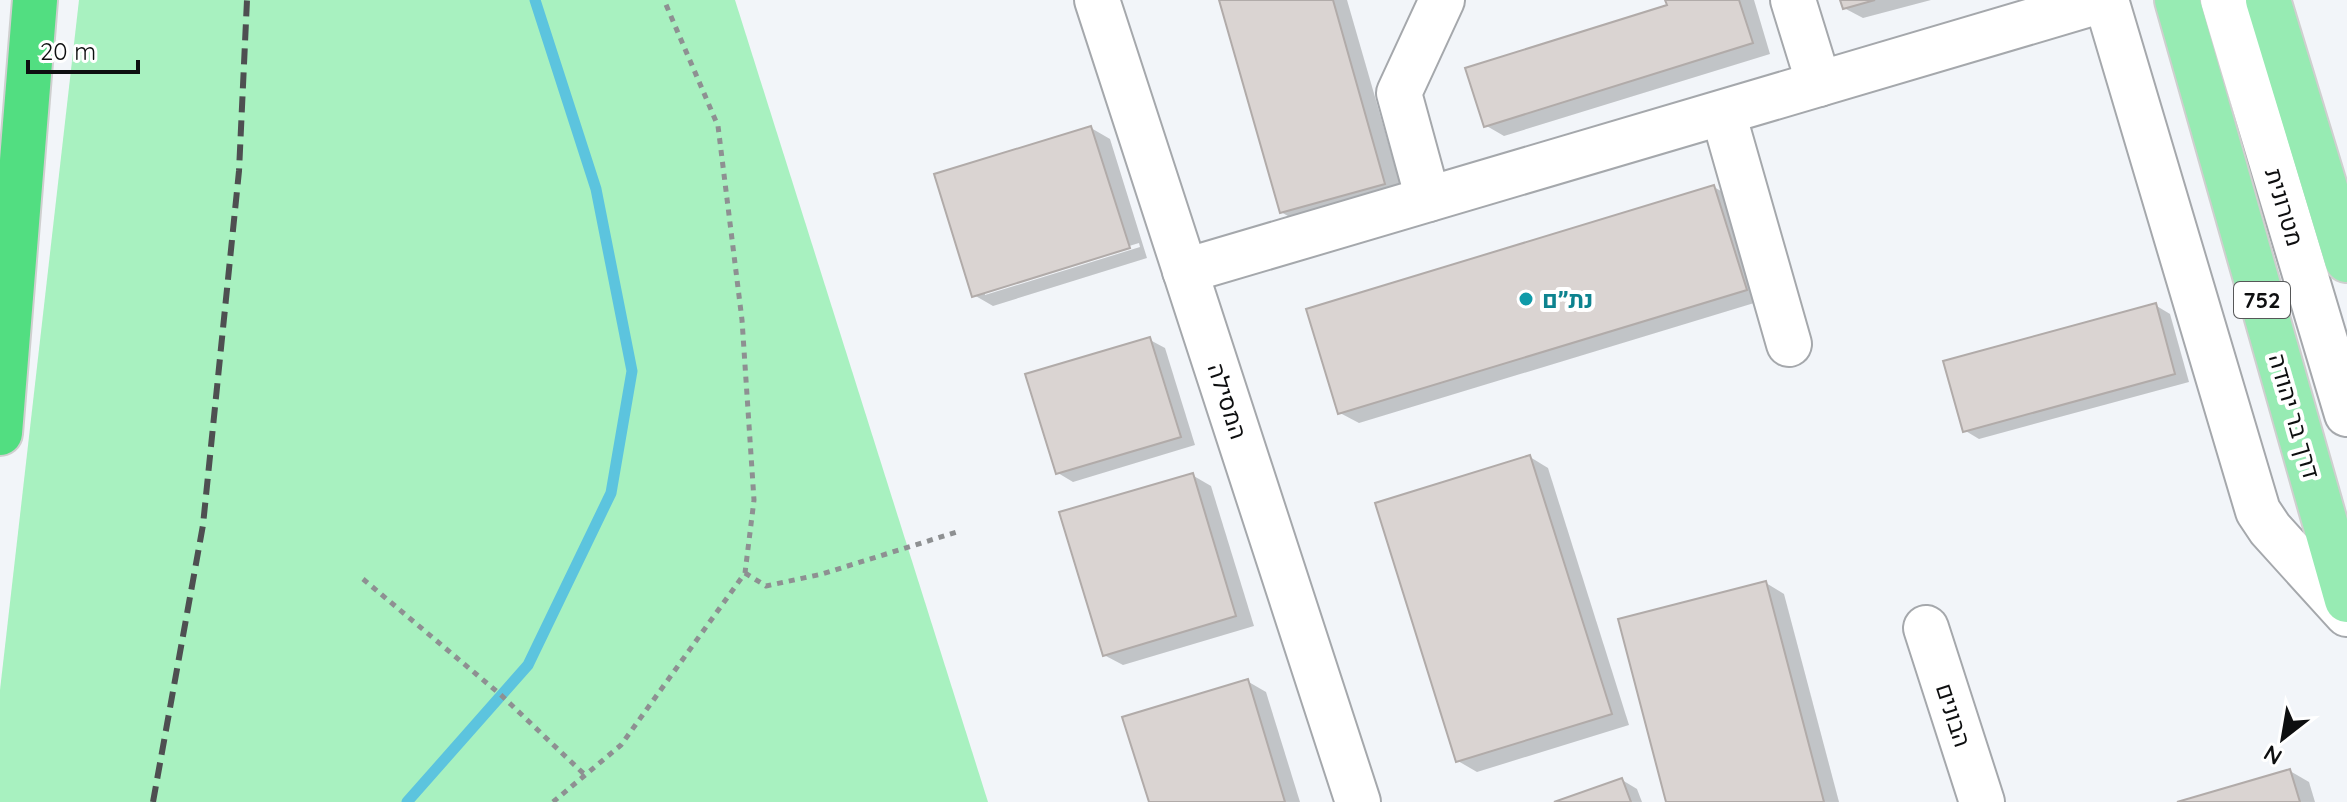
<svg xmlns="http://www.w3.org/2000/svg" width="2347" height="802" viewBox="0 0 2347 802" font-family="Quicksand,Heebo,sans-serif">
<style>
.green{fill:#a8f1c0}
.shadow{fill:#0003;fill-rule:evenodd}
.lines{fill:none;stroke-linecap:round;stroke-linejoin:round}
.stream{stroke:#5cc4de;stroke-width:11}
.building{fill:#dad4d2;stroke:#b1aba9;stroke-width:2}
.minor-casing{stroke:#a5a8ac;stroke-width:48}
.major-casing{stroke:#cfcfcf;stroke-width:48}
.highway-casing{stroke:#cfcfcf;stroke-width:48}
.path{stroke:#8e9092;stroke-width:5;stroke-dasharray:6 6;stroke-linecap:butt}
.minor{stroke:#fff;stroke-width:44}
.major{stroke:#97ebb3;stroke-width:44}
.highway{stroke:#52de81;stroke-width:44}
.rail{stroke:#4e4f51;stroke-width:6;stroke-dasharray:16 8;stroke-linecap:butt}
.culture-dot{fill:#0f9aa8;stroke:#fff;stroke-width:3}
.labels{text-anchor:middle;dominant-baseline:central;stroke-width:8;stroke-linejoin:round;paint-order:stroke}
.shield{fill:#fff;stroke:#565758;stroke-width:2}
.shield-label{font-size:22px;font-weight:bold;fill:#0e0f10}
.street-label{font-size:24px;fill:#0e0f10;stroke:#fff}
.culture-label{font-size:24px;font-weight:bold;fill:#0d838f;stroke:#fff;text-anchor:start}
</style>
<rect width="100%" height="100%" fill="#f2f5f9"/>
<polygon class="green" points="79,0 735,0 988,802 0,802 0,690"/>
<g class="shadow">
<polygon points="1221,0 1347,0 1403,194 1300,223 1281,212"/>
<polygon points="1667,0 1754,0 1770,54 1504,136 1485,125 1669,6"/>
<polygon points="1842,0 1931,0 1863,18 1844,8"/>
<path d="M1091,128L1110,139L1147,258L993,306L974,295ZM1139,243L1140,247L985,295V290Z"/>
<polygon points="1714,187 1733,198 1764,300 1359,423 1340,413"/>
<polygon points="2155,305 2170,314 2189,382 1979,439 1964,430"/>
<polygon points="1150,340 1165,348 1195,445 1073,482 1058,473"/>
<polygon points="1530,457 1548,468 1629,725 1477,772 1458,761"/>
<polygon points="1192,475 1211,486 1254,626 1123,665 1104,655"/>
<polygon points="1766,583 1784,594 1839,802 1668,802"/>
<polygon points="1247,681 1266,692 1300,802 1151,802"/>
<polygon points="2290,771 2309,782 2315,802 2184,802"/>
<polygon points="1622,780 1637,789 1642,802 1561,802"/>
</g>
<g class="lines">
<polyline class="stream" points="407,802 528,665 611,493 632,371 596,189 535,0"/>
</g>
<g class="building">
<polygon points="1219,0 1333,0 1385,184 1280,213"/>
<polygon points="1665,0 1739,0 1753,43 1484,127 1465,68 1667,5"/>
<polygon points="1840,0 1875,0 1843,9"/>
<polygon points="1091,126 1130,248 972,297 934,174"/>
<polygon points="1714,185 1747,290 1338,414 1306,309"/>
<polygon points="2156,303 2175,374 1963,432 1943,361"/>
<polygon points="1150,337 1181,437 1056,474 1025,374"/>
<polygon points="1530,455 1612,714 1456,762 1375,503"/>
<polygon points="1193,473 1236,616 1103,656 1059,512"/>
<polygon points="1766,581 1824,802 1666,802 1618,619"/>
<polygon points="1248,679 1285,802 1149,802 1122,717"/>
<polygon points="2290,769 2300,802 2177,802"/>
<polygon points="1622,778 1631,802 1554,802"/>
</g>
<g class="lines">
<g class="minor-casing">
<g id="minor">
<polyline points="1097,0 1358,802"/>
<polyline points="1793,0 1819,84"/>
<polyline points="2106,0 2258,511 2270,529 2347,614"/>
<polyline points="2223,0 2347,414"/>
<polyline points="1723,113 1789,344"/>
<polyline points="1428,199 1399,93 1442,0"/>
<polyline points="1185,271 2103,0"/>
<polyline points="1926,628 1982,802"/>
</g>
</g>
<g class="major-casing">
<g id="major">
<polyline points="2177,0 2347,600"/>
<polyline points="2268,0 2347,260"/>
</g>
</g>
<g class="highway-casing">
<polyline id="highway" points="0,433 35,0"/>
</g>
<g class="path">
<polyline points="745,573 766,586 822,574 960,531"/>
<polyline points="363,579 501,695 585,775"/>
<polyline points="553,802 621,745 745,573 754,500 742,320 718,126 664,0"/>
</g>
<use href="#minor" class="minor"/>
<use href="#major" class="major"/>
<use href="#highway" class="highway"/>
<polyline class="rail" points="153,802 203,525 239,171 247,0"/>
</g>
<circle class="culture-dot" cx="1526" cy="299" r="8"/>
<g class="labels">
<rect class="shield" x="2234" y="282" width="56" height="36" rx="6"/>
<g class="shield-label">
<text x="2262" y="300">752</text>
</g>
<g class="street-label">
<text transform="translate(2285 207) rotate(73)">מטרונית</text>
<text transform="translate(1228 401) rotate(72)">המסילה</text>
<text transform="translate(2295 416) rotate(74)">דרך בר יהודה</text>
<text transform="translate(1954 715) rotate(72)">הבונים</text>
</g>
<g class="culture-label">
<text x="1542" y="299">נת״ם</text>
</g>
</g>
<g transform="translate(2283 738) rotate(211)" stroke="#ffffff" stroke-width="6" paint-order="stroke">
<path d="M0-6L14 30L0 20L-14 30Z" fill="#0e0f10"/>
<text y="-12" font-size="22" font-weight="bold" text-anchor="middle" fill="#0e0f10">N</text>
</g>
<path d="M28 60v12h110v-12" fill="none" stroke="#0e0f10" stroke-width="4"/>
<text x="40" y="60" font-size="24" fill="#0e0f10" stroke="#ffffff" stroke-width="6" paint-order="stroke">20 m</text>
</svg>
